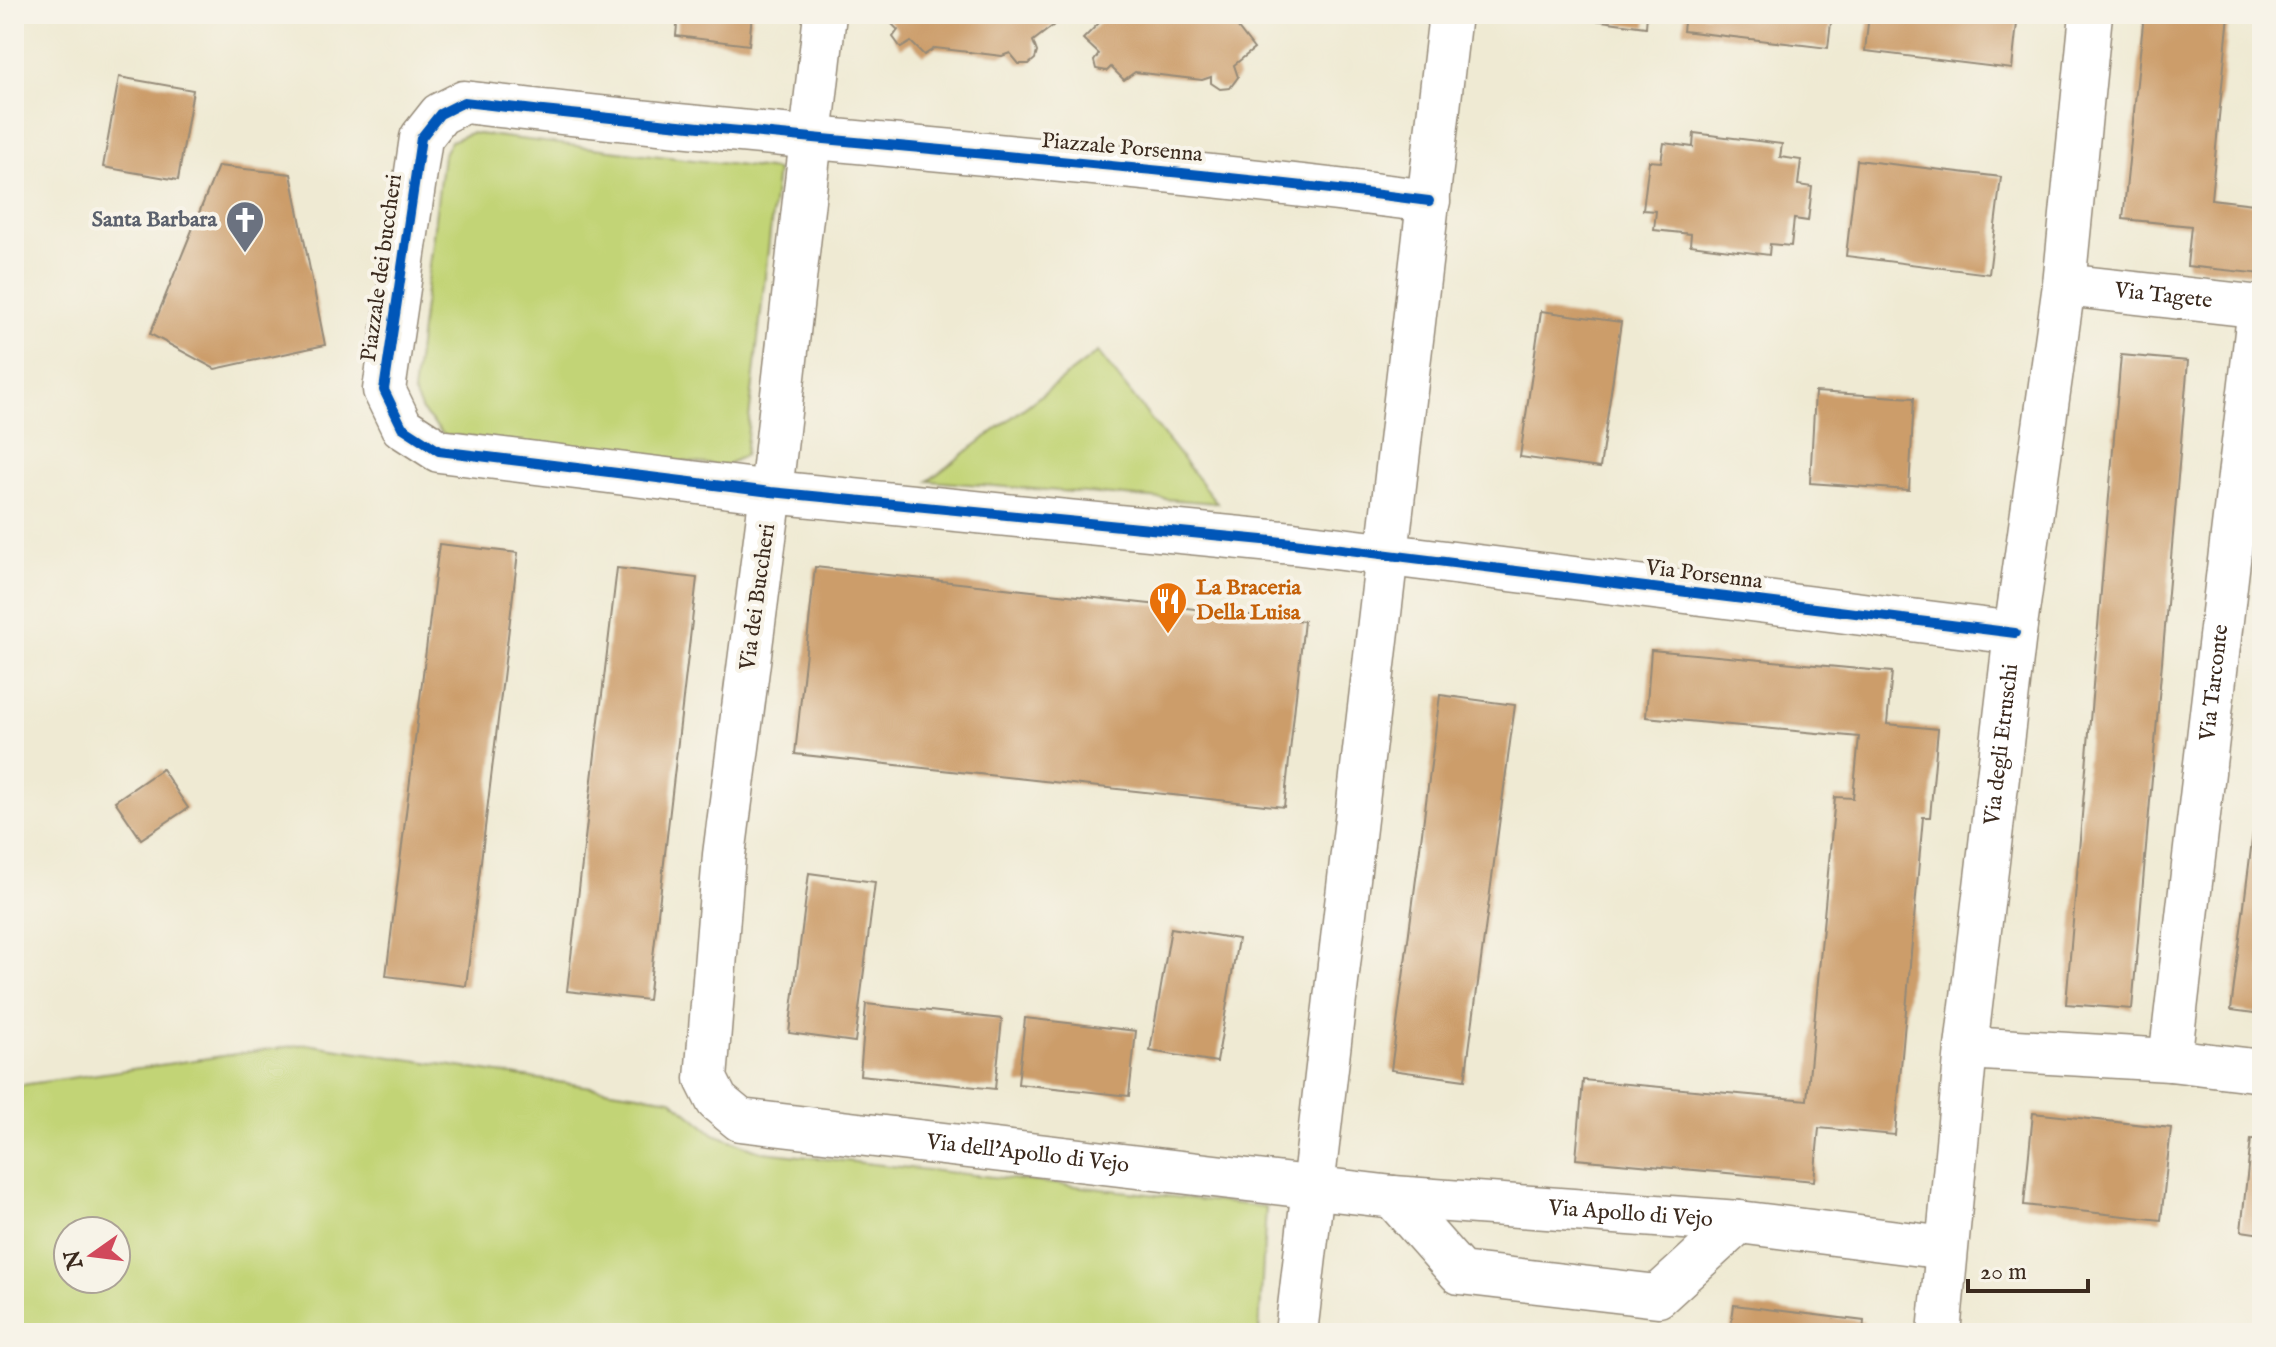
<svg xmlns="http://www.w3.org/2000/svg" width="2276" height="1347" viewBox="0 0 2276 1347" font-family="'IM FELL English',serif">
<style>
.green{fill:#c2d476;stroke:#7e7f4a;stroke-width:2;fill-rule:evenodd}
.building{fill:#cc9d6b}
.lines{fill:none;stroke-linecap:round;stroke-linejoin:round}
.minor-casing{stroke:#958a78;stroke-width:45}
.minor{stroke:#fff;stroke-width:42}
.cycleway-casing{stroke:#f7f3e8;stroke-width:15}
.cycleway{stroke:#0057b8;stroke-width:10}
.labels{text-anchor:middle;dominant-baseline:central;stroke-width:8;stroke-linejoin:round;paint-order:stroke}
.street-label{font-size:22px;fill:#3b2a1e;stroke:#f7f3e8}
.worship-label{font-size:22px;font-weight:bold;fill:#5b616d;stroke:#f7f3e8;text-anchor:end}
.food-label{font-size:22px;font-weight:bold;fill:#c56008;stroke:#f7f3e8;text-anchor:start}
</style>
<rect width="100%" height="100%" fill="#f7f3e8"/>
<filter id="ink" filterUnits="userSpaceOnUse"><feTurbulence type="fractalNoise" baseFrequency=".0125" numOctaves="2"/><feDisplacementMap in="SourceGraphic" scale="16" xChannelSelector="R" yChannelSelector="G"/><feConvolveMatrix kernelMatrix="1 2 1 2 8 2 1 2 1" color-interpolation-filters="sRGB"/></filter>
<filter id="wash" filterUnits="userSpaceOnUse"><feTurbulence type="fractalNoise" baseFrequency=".006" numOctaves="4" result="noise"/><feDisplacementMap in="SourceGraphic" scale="32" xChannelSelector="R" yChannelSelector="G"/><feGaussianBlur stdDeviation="1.8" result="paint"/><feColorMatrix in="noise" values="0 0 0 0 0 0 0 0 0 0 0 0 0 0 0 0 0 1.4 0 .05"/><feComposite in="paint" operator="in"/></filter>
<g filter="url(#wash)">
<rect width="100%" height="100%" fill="#efead3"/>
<g class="green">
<polygon points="470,133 777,170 745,455 725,466 444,435 422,411 413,392 443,155 451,141"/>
<polygon points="1098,352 1217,503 928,481"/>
<path d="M306,1044L671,1099L714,1134L763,1152L1266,1207L1259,1333H14V1086ZM68,1231H116V1279H68Z"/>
</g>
<g id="blocks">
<g class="building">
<polygon points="513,14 558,14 557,21"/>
<polygon points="678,14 752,14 749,45 676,36"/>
<polygon points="882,14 1046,14 1054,25 1033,41 1037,52 1035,59 1029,64 1019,64 1010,53 1002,56 935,48 924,55 911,42 901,48 893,37 898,30"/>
<polygon points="1108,14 1227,14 1254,49 1234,65 1238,77 1230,88 1220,89 1211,83 1211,77 1202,80 1135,72 1124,80 1111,67 1107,71 1096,69 1094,61 1099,54 1083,39"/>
<polygon points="1550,14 1647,14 1646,27"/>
<polygon points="1685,14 1832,14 1828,48 1683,31"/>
<polygon points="1869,14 2018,14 2012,69 1865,51"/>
<polygon points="2144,14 2229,14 2211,199 2262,205 2262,274 2187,266 2191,226 2123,219"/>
<polygon points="119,77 193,90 178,180 103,167"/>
<polygon points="1694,133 1782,144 1780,157 1801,160 1798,185 1812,187 1808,221 1794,219 1791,246 1770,244 1769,255 1690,245 1691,234 1654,230 1656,211 1643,210 1649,161 1661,162 1664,143 1693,147"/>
<polygon points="1857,160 2001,177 1989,274 1846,256"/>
<polygon points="218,166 291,174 325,345 215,369 150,334"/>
<polygon points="1541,311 1621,322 1600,468 1520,457"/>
<polygon points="2121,355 2188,361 2132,1009 2066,1004"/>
<polygon points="1815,392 1914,398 1909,490 1810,483"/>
<polygon points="439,544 518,553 466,986 386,976"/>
<polygon points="815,567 1304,621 1284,807 795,754"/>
<polygon points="617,568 697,578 648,1000 567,991"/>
<polygon points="1651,650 1892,672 1887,724 1938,729 1930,817 1923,817 1895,1135 1819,1128 1814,1181 1576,1159 1583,1080 1807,1100 1835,797 1853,798 1859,737 1646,717"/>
<polygon points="1440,695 1515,705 1465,1080 1391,1070"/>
<polygon points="162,769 188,808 141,839 115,801"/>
<polygon points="2260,776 2262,776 2262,1014 2231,1010"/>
<polygon points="809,873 875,882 855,1042 789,1033"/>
<polygon points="1171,928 1238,939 1217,1062 1150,1051"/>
<polygon points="866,1004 1002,1019 995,1089 860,1075"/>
<polygon points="1025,1018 1136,1031 1129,1096 1018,1084"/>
<polygon points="2033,1113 2171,1128 2161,1220 2024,1205"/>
<polygon points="2251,1139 2262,1140 2262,1234 2241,1231"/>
<polygon points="1734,1305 1864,1321 1863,1333 1730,1333"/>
</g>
</g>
</g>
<g filter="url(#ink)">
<use href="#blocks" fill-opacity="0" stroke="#958a78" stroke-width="2"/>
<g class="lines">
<g class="minor-casing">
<g id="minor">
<path id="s1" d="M825,14L771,492L724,855L706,1079L717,1101L740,1120L1393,1197L1739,1222L1946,1248"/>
<path d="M1429,201C1108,160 785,140 464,102L440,114L421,138L384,390L402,427L439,451L771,492L1293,543L2015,633"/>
<path id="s2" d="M2064,285L2262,307"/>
<polyline points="1966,1048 2170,1060 2262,1071"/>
<path id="s3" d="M2170,1060L2259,307"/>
<polyline points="1393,1197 1460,1273 1658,1296 1739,1222"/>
<polyline points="1296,1333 1450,14"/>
<path id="s4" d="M1939,1333L1966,1048L2015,633L2064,285L2091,14"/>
</g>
</g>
<use href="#minor" class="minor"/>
<g class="cycleway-casing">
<path id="cycleway" d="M1429,201C1108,160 785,140 464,102L440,114L421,138L384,390L402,427L439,451L771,492L1293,543L2015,633"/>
</g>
<use href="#cycleway" class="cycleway"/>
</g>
</g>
<defs>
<g id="church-pin" transform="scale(2)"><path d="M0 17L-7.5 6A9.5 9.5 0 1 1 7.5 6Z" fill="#6b7280" stroke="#f7f3e8"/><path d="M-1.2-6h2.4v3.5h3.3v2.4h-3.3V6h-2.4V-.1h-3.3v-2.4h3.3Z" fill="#fff"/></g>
<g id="restaurant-pin" transform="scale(2)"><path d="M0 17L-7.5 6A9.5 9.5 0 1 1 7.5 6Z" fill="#e8710a" stroke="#f7f3e8"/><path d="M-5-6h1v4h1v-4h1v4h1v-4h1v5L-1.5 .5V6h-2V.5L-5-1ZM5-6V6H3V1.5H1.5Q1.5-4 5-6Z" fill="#fff"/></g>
</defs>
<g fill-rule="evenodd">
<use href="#church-pin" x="245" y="220"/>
<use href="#restaurant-pin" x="1168" y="601"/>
</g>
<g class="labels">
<g class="street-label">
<text transform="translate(1122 148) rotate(5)">Piazzale Porsenna</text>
<text transform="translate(382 268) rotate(-82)">Piazzale dei buccheri</text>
<text stroke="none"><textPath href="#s2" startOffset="100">Via Tagete</textPath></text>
<text transform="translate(1704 575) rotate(7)">Via Porsenna</text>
<text transform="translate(758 597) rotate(-82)">Via dei Buccheri</text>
<text stroke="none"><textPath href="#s3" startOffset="380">Via Tarconte</textPath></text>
<text stroke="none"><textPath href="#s4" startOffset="592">Via degli Etruschi</textPath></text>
<text stroke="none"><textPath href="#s1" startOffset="1416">Via dell'Apollo di Vejo</textPath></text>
<text stroke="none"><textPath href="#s1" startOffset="2022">Via Apollo di Vejo</textPath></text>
</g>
<g class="worship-label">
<text x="217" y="220">Santa Barbara</text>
</g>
<g class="food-label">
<text x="1196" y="588">La Braceria<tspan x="1196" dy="25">Della Luisa</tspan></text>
</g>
</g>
<rect width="2276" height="1347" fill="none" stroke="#f7f3e8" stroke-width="48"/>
<g transform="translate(92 1255) rotate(256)"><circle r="38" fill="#f7f3e8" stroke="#aca397" stroke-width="2"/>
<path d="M0-6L14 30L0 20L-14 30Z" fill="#d1495b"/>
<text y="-12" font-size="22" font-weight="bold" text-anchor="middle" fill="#3b2a1e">N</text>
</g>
<path d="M1968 1279v12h120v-12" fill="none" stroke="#3b2a1e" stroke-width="4"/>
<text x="1980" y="1279" font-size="24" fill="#3b2a1e" stroke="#f7f3e8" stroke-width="6" paint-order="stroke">20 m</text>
</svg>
